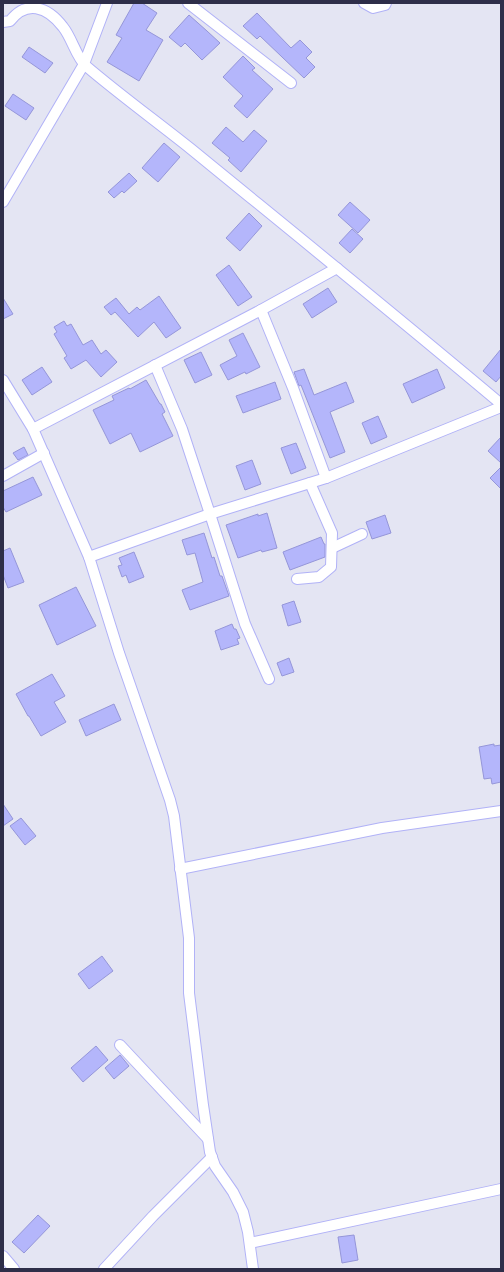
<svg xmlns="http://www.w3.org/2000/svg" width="504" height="1272" viewBox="0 0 504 1272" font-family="Mulish,sans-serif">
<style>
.building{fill:#b4b6fb;stroke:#9596d9}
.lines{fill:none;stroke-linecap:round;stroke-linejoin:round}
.street-casing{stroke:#b1b2f7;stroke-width:12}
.street{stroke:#fff;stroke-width:10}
</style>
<rect width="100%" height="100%" fill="#e4e5f3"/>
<g class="building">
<polygon points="134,3 142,3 157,13 146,30 163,40 139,81 107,62 122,38 116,35"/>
<polygon points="257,13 291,48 300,40 312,52 306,58 315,67 304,78 260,36 257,39 243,26"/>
<polygon points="189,15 207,31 220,43 202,60 185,43 181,47 169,37"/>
<polygon points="29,47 53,63 45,73 22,57"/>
<polygon points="243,56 255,68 252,70 273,89 247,118 234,106 243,96 223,77"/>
<polygon points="13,94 34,108 26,120 5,106"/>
<polygon points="226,127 243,142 254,130 267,141 241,172 228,160 230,158 212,143"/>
<polygon points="164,143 180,157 158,182 142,168"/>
<polygon points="129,173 137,181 124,193 122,191 114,198 108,192"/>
<polygon points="350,202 370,220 358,233 338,215"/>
<polygon points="249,213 262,226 240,251 226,238"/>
<polygon points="352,229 363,239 350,253 339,243"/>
<polygon points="229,265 252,297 238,306 216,275"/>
<polygon points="328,288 337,302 312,318 303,304"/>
<polygon points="159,296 181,328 166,338 154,322 138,337 115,312 111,315 104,307 116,298 129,314 137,307 140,310"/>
<polygon points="3,298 13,314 3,319"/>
<polygon points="64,321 67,326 71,324 83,345 92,340 101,354 106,350 117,362 101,377 86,360 71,369 64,358 67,356 54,334 57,332 54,327"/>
<polygon points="243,333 260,367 246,374 245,372 228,380 220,365 237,356 229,340"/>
<polygon points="501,349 501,376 496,382 483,371"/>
<polygon points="201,352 212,375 195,383 184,360"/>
<polygon points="42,367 52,382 32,395 22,380"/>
<polygon points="304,369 314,395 346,382 354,402 330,412 345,452 330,458 301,385 299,386 294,372"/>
<polygon points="437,369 445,388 412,403 403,384"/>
<polygon points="146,380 160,404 161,404 165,412 162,414 173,436 140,452 131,433 110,444 93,410 114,400 112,396 129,388 130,389"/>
<polygon points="275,382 281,399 243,413 236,396"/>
<polygon points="378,416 387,437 371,444 362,423"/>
<polygon points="501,437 501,463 488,451"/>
<polygon points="296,443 306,468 291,474 281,448"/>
<polygon points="24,447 28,455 18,460 13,453"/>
<polygon points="252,460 261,484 245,490 236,466"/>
<polygon points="501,467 501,489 490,478"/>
<polygon points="33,477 42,495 6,512 3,507 3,491"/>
<polygon points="267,513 277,548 262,552 261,550 238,558 226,525 258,514 258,516"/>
<polygon points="385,515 391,533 372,539 366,522"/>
<polygon points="204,533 212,558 214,557 220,576 222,576 229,596 190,610 182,590 203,582 195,553 187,555 182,540"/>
<polygon points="321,537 324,544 325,544 325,557 290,570 283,552"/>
<polygon points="10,548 24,582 8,588 3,575 3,551"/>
<polygon points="134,552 144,577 129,583 126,575 122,577 118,566 122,565 119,558"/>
<polygon points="76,587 96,626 57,645 39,605"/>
<polygon points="294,601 301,622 288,626 282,605"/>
<polygon points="232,624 234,629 236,629 240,638 237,639 239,644 221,650 215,631"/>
<polygon points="289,658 294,672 282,676 277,663"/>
<polygon points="52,674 65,696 54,702 66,722 41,736 29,716 28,716 16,694"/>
<polygon points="114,704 121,720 86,736 79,720"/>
<polygon points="494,744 494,746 501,745 501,782 492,784 491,778 484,779 479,747"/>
<polygon points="3,804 13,819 3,826"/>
<polygon points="21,818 36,836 25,845 10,826"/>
<polygon points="102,956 113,971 89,989 78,974"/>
<polygon points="96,1046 108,1060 83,1082 71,1068"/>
<polygon points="120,1055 129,1066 114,1079 105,1068"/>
<polygon points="38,1215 50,1226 24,1253 12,1242"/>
<polygon points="354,1235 358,1260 342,1263 338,1237"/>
</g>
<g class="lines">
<g class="street-casing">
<g id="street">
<polyline points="188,3 291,83"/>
<polyline points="364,3 373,8 385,5 386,3"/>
<path d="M3,22L10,21C26,0 47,6 63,27C72,38 76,57 86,66C120,95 156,121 191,149C295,234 399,318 501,404"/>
<polyline points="3,202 84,64 107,3"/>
<polyline points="261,310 293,388 326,478"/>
<polyline points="155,365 182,429 210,514 245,624 269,679"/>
<polyline points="3,380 33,429 89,557 119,653 170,800 174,816 189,938 189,993 203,1105 210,1152 215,1166 233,1192 243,1212 248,1232 253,1269"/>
<polyline points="33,429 261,310 337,268"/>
<polyline points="3,476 44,453"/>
<polyline points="332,548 362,534"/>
<polyline points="89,557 210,514 326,478 501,407"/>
<polyline points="297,579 319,577 331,567 332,533 310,483"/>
<polyline points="180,869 382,828 501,811"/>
<polyline points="120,1045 208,1139"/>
<polyline points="250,1243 501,1189"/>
<polyline points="3,1256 14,1269"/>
<polyline points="104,1269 153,1216 212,1157"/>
</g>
</g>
<use href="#street" class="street"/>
</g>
<rect width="504" height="1272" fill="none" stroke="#2e2e49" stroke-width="8"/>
</svg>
